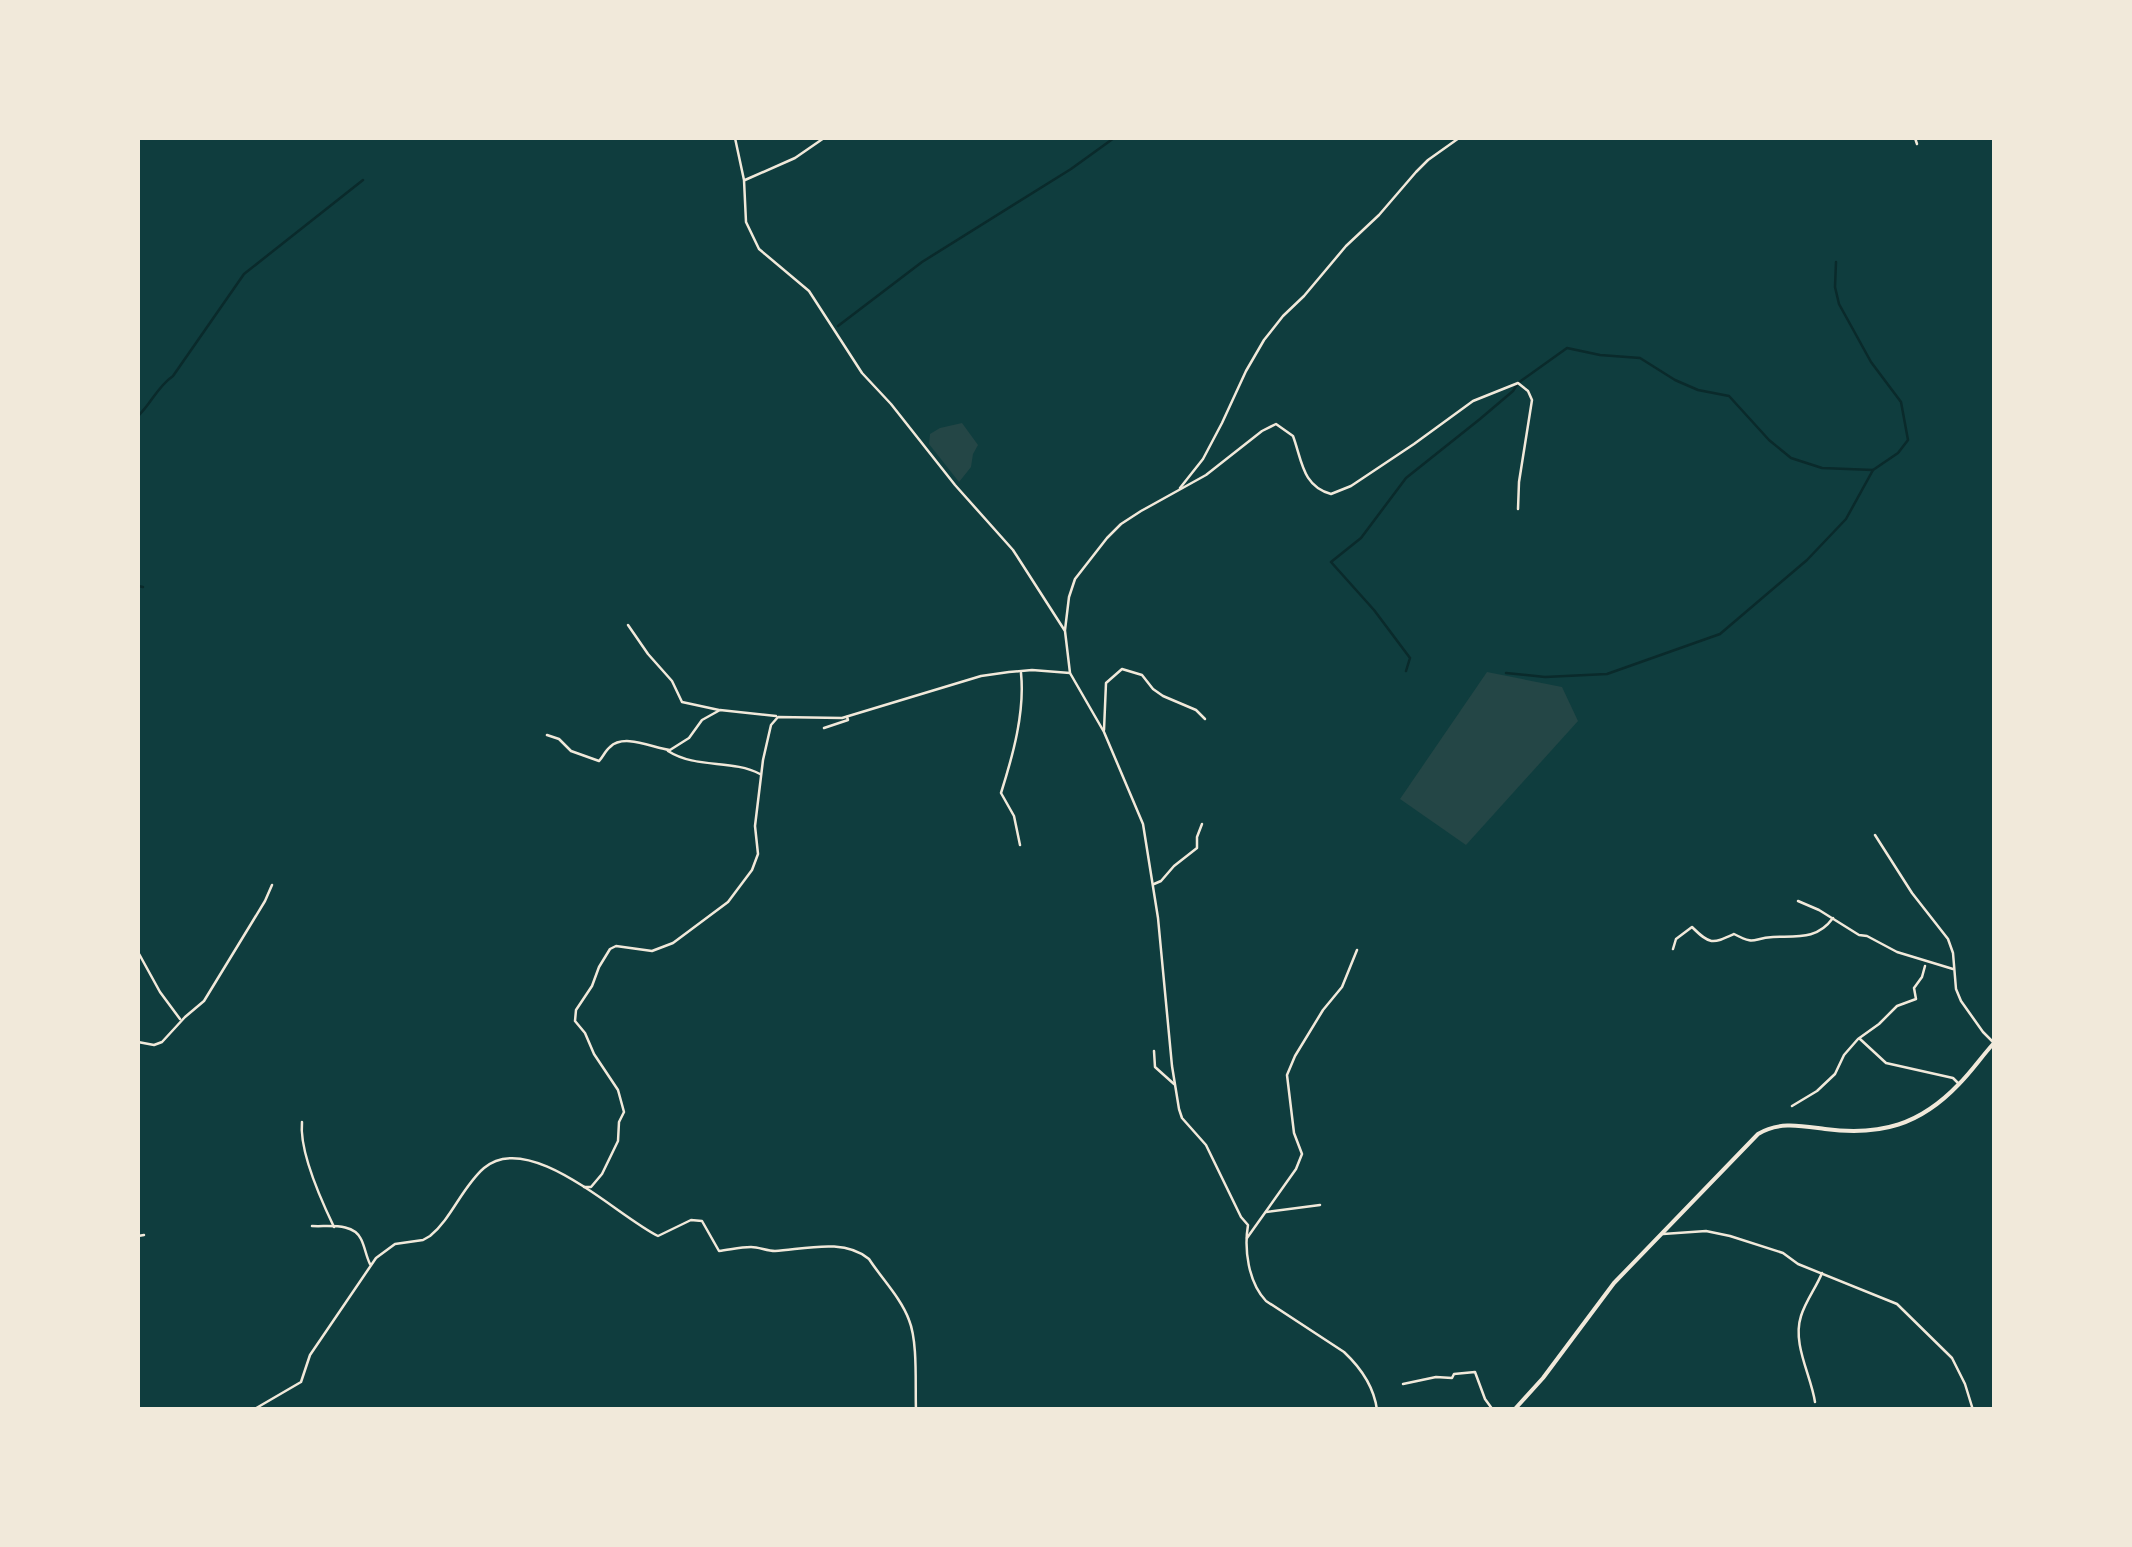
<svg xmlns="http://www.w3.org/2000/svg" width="2132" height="1547" viewBox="0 0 2132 1547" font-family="Manrope,sans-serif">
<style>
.green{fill:#244646}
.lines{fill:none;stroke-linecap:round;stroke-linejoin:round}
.stream{stroke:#0a2a2b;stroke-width:2.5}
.minor{stroke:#f1e9da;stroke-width:2.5}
.tertiary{stroke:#f1e9da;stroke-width:4}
</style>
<rect width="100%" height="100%" fill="#0f3d3e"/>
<g class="green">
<polygon points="962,423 978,445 973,454 971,467 959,482 929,444 930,434 940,428"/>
<polygon points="1487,672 1562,687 1578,721 1466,845 1400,799"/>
</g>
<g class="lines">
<g class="stream">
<polyline points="838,326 922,262 1071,169 1114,138"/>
<path d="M138,416C151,404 157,387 173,376L244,274L363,180"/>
<polyline points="138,586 143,587"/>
<polyline points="1406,671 1410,658 1374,610 1331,562 1361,538 1406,478 1480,419 1513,391 1518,383 1567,348 1600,355 1640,358 1675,380 1698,390 1729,396 1769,440 1791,458 1822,468 1873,470"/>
<polyline points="1506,673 1545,677 1607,674 1720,634 1807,560 1846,519 1873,470 1898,453 1908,440 1901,402 1871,362 1839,304 1835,287 1836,262"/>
</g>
<g class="minor">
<path d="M735,138L744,180L746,222L759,249L809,291L862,373L891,404L955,485L1013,550L1065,631L1070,673L1104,732L1143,824L1158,918L1172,1066L1179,1109L1182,1118L1206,1145L1241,1217L1248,1225C1244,1249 1248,1282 1266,1301L1344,1352C1361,1368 1374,1386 1377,1410"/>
<polyline points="1915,138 1917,144"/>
<polyline points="745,180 795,158 824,138"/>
<polyline points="1180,488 1203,459 1222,423 1246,371 1264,340 1283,316 1304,296 1346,246 1379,215 1416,172 1428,160 1459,138"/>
<polyline points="628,625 648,654 672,681 682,702 719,710"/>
<path d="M1065,630L1069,597L1075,579L1107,538L1121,524L1141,511L1206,475L1262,431L1276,424L1293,436C1302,460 1302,486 1331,494L1351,486L1414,444L1473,401L1518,383L1528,391L1532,400L1519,482L1518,509"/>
<polyline points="824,728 848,720 847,717"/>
<polyline points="1104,730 1106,683 1122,669 1142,675 1153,689 1163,696 1196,710 1205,719"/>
<path d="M547,735L559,739L571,751L599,761C603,757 605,751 610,747C624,733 653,748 670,750L689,738L702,720L720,710L776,716"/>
<path d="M668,751C696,769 732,759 760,774"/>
<polyline points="1875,835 1912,893 1948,939 1953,953 1956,989 1961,1001 1983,1032 1993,1042"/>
<path d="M1020,845L1014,816L1001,793C1013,755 1025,712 1021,673"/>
<polyline points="1154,884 1161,881 1174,866 1197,848 1197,837 1202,824"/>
<polyline points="1798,901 1819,910 1859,935 1867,936 1897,952 1953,969"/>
<path d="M1673,949L1676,939L1692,927C1710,945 1712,944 1734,934C1757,946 1751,938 1773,937C1797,936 1817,940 1833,918"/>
<polyline points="138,952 160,992 180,1019"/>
<polyline points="1860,1039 1886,1063 1953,1078 1958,1083"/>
<polyline points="138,1042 154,1045 162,1042 185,1017 204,1001 265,901 272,885"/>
<polyline points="1154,1051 1155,1067 1174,1084"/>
<polyline points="1792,1106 1817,1091 1835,1074 1844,1055 1858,1039 1879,1024 1897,1006 1916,999 1914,988 1922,977 1925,966"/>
<path d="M302,1122C299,1151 321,1200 334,1227"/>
<polyline points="584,1187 591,1187 602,1174 618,1141 619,1122 624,1112 618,1090 594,1054 585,1033 575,1021 576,1010 592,986 599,967 610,949 616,946 652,951 673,943 728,902 752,870 758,854 755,826 763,760 771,725 778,717 842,718 981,676 1009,672 1032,670 1070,673"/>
<polyline points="1266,1212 1320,1205"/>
<path d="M312,1226C328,1227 353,1222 361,1239C365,1247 366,1256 370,1264"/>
<polyline points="1663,1234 1706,1231 1730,1236 1783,1253 1798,1264 1897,1304 1952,1358 1965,1384 1973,1410"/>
<polyline points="138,1236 144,1235"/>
<polyline points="1247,1238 1296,1169 1302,1154 1294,1133 1287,1075 1295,1056 1323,1010 1342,987 1357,950"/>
<polyline points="1403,1384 1436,1377 1452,1378 1454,1374 1475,1372 1485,1399 1493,1410"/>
<path d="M1815,1402C1811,1375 1792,1344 1801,1316C1806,1300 1816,1288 1822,1273"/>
<path d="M253,1410L301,1382L310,1355L376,1258L395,1244L423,1240L430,1236C452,1218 462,1187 484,1168C530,1129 617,1216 658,1236L691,1220L702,1221L719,1251C729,1250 740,1247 751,1247C759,1247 767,1251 775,1251C805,1249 844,1238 869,1259C882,1279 901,1298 909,1320C918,1342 915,1385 916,1410"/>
</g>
<path class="tertiary" d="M1514,1410L1543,1378L1614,1283L1758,1134C1779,1121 1802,1126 1825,1129C1881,1136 1920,1125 1959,1084C1972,1071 1982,1056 1994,1043"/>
</g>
<rect width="2132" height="1547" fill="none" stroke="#f1e9da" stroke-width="280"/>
</svg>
